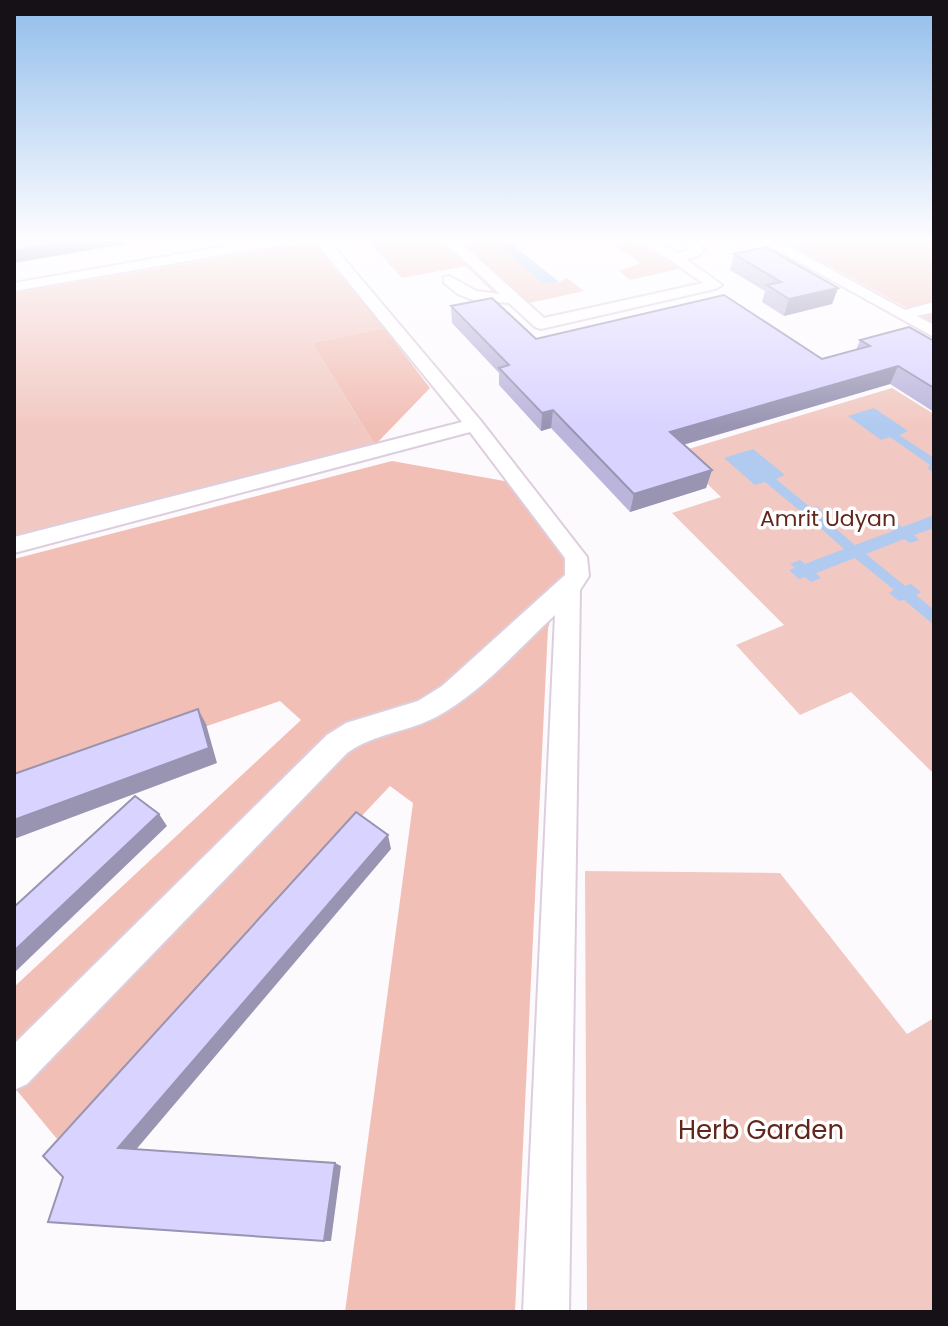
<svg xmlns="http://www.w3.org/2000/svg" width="948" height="1326" viewBox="0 0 948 1326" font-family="Poppins,sans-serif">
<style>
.green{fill:#f2c9c2}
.forest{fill:#f2bfb6}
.water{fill:#b0caf0}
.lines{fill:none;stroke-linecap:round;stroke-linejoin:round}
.minor-casing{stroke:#ddcede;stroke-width:4}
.minor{fill:#fff;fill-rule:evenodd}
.wall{fill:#bbb5db}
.shaded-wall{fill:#9894b2}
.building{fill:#d9d3ff;stroke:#9894b2;stroke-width:2}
.labels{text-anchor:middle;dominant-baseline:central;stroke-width:7;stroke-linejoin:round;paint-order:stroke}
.park-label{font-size:22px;fill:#62261d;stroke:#fff}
.near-park-label{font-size:26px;fill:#62261d;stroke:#fff}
</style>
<rect width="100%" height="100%" fill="#fdfafe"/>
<g class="green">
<polygon points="368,241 444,241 498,292 494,293 466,266 402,278"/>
<polygon points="462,241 493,241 543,284 557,283 567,278 584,291 529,303"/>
<polygon points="609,241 637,241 679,269 630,280 619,271 641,263"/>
<polygon points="784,241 934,241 934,323"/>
<polygon points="313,242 384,328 312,343 375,445 14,541 14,293"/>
<polygon points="892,388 934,414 934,774 851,692 800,715 736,645 784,625 672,513 721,497 675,453"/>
<polygon points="585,871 780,873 907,1034 934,1018 934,1312 587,1312"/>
</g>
<g class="forest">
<polygon points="384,328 430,388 375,445 312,343"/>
<polygon points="392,461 510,482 570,563 548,628 515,1312 345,1312 413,803 390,786 57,1139 14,1087 14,987 301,720 280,701 14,792 14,559"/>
</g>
<g class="water">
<polygon points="493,241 508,241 558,281 557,283 543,284"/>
<polygon points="874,408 908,431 899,435 934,458 934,473 927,468 930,465 890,437 881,440 848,416"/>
<polygon points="753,449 785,475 776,479 811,508 816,506 824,513 820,515 855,545 893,531 888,527 897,523 902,527 934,515 934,528 914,535 919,540 910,543 904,539 866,554 905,586 911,584 921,592 916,595 934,610 934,625 904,600 899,601 889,593 894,590 855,558 816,573 821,578 811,582 805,577 799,579 789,570 795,568 790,564 800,560 805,564 844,549 809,518 803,520 795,513 800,511 765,482 755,485 724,458"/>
</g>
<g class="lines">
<g class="minor-casing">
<g id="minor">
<polygon points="254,241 287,241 280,245 14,291 14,283"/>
<path d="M315,241H329L481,421L587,557L589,576L580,590L569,1312H523L555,615C518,649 482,692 438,716C409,732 375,733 347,753L27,1084L14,1090V1044L327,735L346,723L418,701L442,686L565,575V558L470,432L14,553V537L462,422Z"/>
<polygon points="444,241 459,241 544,318 703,283 642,241 659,241 677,253 689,250 678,241 695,241 704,249 699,256 686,259 722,285 715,289 541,329 535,327 509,303 473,300 458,294 444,283 444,277 449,276 476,291 500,294"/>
<polygon points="761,241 779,241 905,310 934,302 934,312 917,316 934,325 934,337"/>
</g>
</g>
<use href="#minor" class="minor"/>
</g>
<g class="wall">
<polygon points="734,254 838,288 832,304 784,316 762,302 765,291 730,270"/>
<polygon points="451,306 536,339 822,359 856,350 860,340 934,341 934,412 890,384 683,445 712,470 706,488 630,512 551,428 541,431 499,385 499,373 452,323"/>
</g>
<g class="shaded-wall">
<polygon points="71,241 125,241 126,244 14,263 14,251"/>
<polygon points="838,288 832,304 784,316 789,299"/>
<polygon points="898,366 890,384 665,450 670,432"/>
<polygon points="553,410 551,428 541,431 542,413"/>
<polygon points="712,470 706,488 630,512 634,494"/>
<polygon points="198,709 206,724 217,763 14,839 14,820"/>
<polygon points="159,814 167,826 14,973 14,951"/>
<polygon points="388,835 391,849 134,1152 118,1148"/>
<polygon points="335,1163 341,1166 331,1241 324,1241"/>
</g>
<g class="building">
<polygon points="14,241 71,241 14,251"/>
<polygon points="766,247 838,288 789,299 767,285 781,282 734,254"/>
<polygon points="724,295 822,359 870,346 860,340 909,327 934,341 934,388 898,366 670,432 712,470 634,494 553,410 542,413 499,368 509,365 451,306 492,298 536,339"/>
<polygon points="198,709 209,748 14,820 14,774"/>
<polygon points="135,796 159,814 14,951 14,907"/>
<polygon points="356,812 388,835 118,1148 335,1163 324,1241 48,1222 63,1177 43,1156"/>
</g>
<linearGradient id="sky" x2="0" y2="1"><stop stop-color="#91bdeb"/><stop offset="0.56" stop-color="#fefdff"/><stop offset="1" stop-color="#fefdff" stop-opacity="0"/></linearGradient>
<rect width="948" height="427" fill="url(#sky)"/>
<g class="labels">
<g class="park-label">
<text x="828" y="518">Amrit Udyan</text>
</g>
<g class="near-park-label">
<text x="761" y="1130">Herb Garden</text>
</g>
</g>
<rect width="948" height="1326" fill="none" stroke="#161116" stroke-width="32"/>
</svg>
